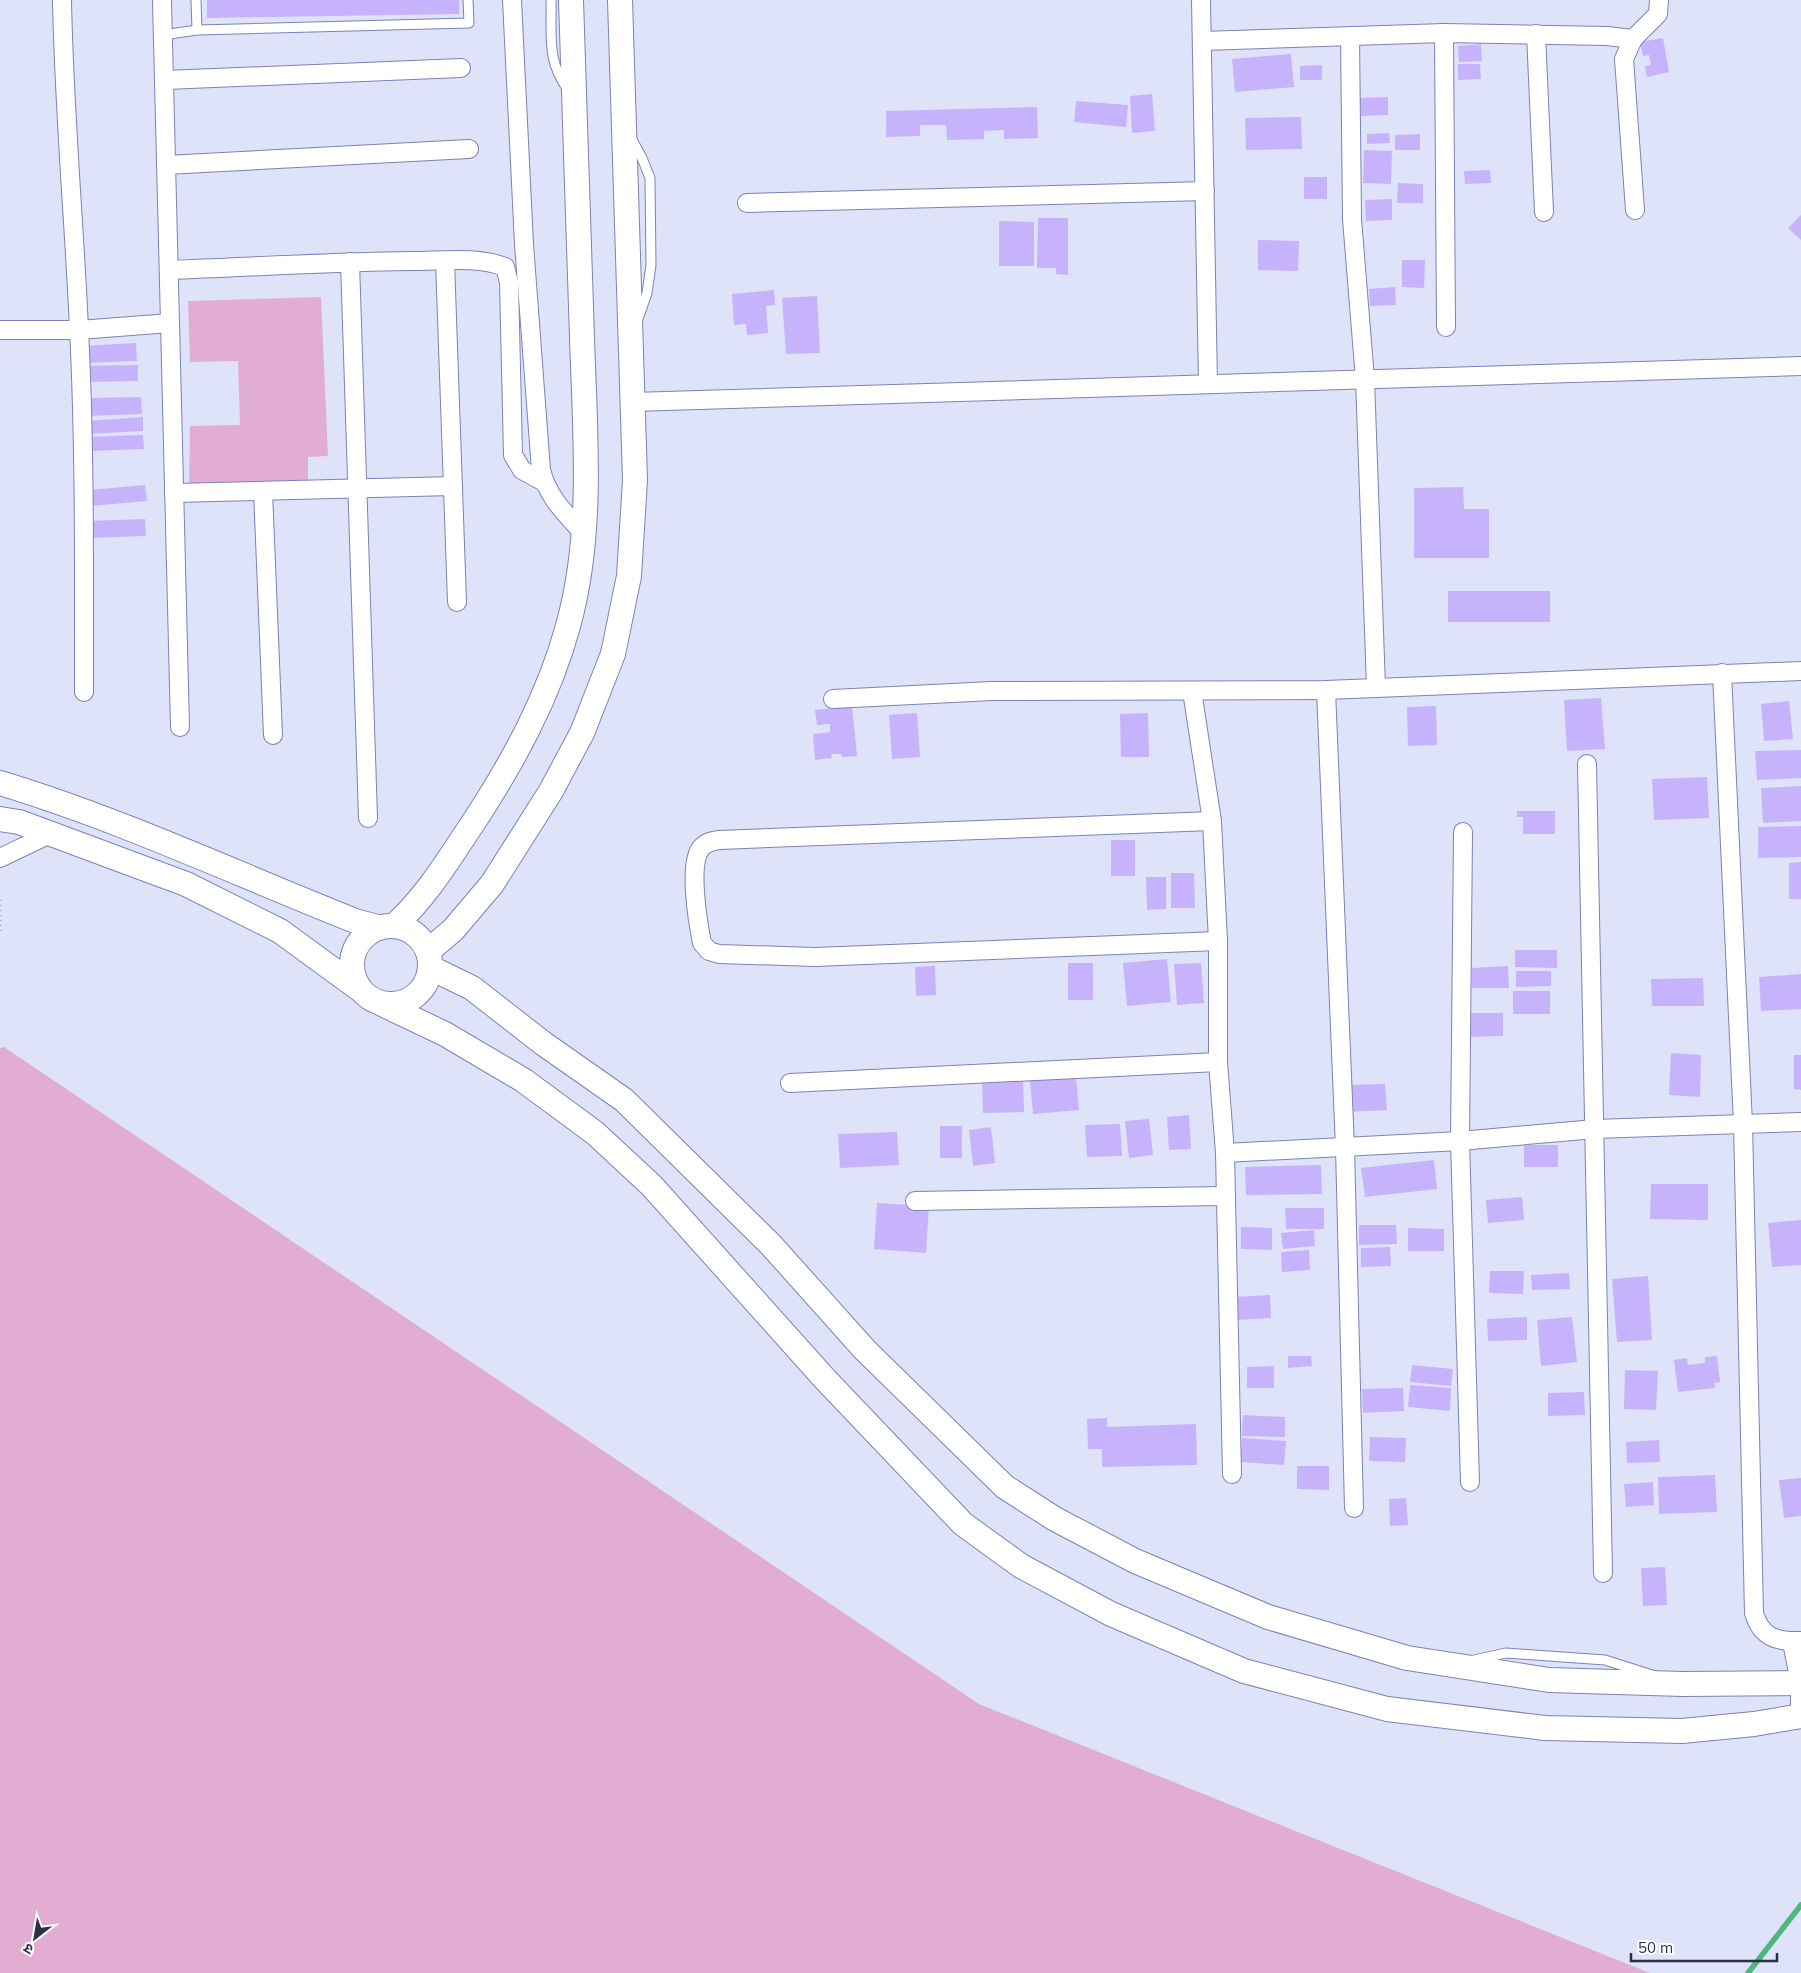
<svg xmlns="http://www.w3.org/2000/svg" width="1801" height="1973" viewBox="0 0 1801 1973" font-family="Mulish,'Noto Sans Devanagari',sans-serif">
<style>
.green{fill:#e2add3}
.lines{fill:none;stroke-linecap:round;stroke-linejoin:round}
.stream{stroke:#4eb77d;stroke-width:5.5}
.building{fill:#c7b3fc}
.lane-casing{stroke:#7a83b6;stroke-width:11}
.street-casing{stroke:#7a83b6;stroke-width:20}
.secondary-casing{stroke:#7a83b6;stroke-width:26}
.path{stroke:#a6aac1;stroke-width:3;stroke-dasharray:1 4;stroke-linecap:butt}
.lane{stroke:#fff;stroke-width:9}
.street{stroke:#fff;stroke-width:18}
.secondary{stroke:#fff;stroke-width:24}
</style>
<rect width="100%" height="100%" fill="#dfe3fa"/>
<g class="green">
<polygon points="321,297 328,456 308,457 308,485 189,489 190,426 240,425 238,361 190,362 188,301"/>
<polygon points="4,1047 979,1704 1650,1973 0,1973 0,1048"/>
</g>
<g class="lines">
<polyline class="stream" points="1748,1973 1801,1905"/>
</g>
<g class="building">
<polygon points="207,0 459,0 459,14 207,18"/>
<polygon points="1663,38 1669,72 1647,77 1645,66 1651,65 1649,55 1643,56 1640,42"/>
<polygon points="1481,44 1482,61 1459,62 1458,46"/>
<polygon points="1291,54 1294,87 1235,92 1232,59"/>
<polygon points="1458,64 1480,64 1481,79 1458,80"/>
<polygon points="1322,65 1322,80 1300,80 1300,66"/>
<polygon points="1152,94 1155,131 1132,133 1130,96"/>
<polygon points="1388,97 1388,115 1361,116 1360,98"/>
<polygon points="1076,101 1128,105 1126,127 1074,122"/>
<polygon points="1037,107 1038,138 1004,139 1004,130 984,131 984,139 947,140 946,125 920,125 920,136 886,137 886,111"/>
<polygon points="1301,117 1302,149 1246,150 1245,118"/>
<polygon points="1389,133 1390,143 1367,144 1367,134"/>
<polygon points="1420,134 1420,150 1395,150 1395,135"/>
<polygon points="1364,150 1392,151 1391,184 1363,183"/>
<polygon points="1490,170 1491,183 1465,184 1464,171"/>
<rect x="1304" y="177" width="23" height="22"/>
<polygon points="1398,183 1423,184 1423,203 1397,203"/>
<polygon points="1392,199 1392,220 1366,221 1365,200"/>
<polygon points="1801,215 1801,240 1788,228"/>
<polygon points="1038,218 1068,218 1068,275 1056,274 1056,268 1037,268"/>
<polygon points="999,221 1034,222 1034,266 999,266"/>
<polygon points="1258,240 1299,241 1298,271 1258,270"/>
<polygon points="1402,260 1425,260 1424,288 1402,287"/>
<polygon points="1395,287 1396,305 1370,306 1369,289"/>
<polygon points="774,290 775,305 766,306 768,333 747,335 746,324 734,325 732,294"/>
<polygon points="817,296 820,353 786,354 782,298"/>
<polygon points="136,343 137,361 84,363 83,346"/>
<polygon points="138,365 138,381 85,382 84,366"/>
<polygon points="141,397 142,414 87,416 86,398"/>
<polygon points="143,417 143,431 89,434 88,421"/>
<polygon points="143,435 144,449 89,451 88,437"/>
<polygon points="145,485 147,501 90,506 89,490"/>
<polygon points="1463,487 1464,509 1489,509 1489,558 1414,558 1414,488"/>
<polygon points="145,519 146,536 87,538 87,521"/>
<rect x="1448" y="591" width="102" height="31"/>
<polygon points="1601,698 1605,749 1567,751 1564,700"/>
<polygon points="1789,701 1793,739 1764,741 1761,704"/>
<polygon points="852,706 857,756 842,757 841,754 831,754 832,758 815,760 813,734 830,732 830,724 817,725 815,710"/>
<polygon points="1436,706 1437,745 1408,746 1407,707"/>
<polygon points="917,713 920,757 892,759 889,715"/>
<polygon points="1148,713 1149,757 1121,757 1120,714"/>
<polygon points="1801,750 1801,778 1757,780 1755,751"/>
<polygon points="1707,777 1709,818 1654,820 1652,779"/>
<polygon points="1801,786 1801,821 1763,823 1761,788"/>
<polygon points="1517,811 1555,811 1555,834 1523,834 1523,817 1517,817"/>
<polygon points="1801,826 1801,857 1758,858 1758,827"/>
<rect x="1111" y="840" width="24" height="36"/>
<polygon points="1801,862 1801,899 1789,899 1789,863"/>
<polygon points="1171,873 1194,873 1195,908 1171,908"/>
<polygon points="1146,877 1166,877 1166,909 1147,910"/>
<polygon points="1515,950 1557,950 1557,968 1515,967"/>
<polygon points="1167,959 1171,1002 1127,1006 1123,963"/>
<rect x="1068" y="963" width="25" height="37"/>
<polygon points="1201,963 1204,1003 1177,1005 1174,964"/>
<polygon points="935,966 936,995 916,996 915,967"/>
<polygon points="1508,966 1509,988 1472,988 1472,968"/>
<polygon points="1516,971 1551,971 1551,986 1516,987"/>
<polygon points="1801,974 1801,1009 1761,1011 1759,977"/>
<polygon points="1703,978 1704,1006 1652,1006 1651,979"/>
<rect x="1513" y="991" width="37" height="23"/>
<polygon points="1465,1013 1503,1013 1503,1036 1466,1037"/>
<polygon points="1671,1053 1701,1055 1700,1097 1669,1095"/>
<polygon points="1794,1055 1801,1055 1801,1090 1794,1089"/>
<polygon points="1076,1078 1079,1110 1033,1114 1030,1081"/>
<polygon points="1023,1079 1024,1112 983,1113 982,1080"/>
<polygon points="1385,1084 1387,1110 1348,1112 1347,1085"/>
<polygon points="1189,1115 1191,1149 1169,1150 1167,1117"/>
<polygon points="1149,1119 1153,1155 1129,1158 1125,1121"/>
<polygon points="1120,1124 1122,1156 1087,1157 1085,1125"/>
<rect x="940" y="1126" width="22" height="32"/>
<polygon points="991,1127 995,1163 973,1166 969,1130"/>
<polygon points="897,1132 899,1165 840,1168 838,1134"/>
<rect x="1524" y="1145" width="34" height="22"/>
<polygon points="1434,1160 1437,1189 1365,1197 1361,1168"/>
<polygon points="1321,1165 1322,1194 1246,1195 1245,1167"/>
<polygon points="1651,1184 1708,1184 1708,1220 1650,1219"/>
<polygon points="1522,1197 1524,1220 1488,1223 1486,1200"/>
<polygon points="877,1203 929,1206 926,1253 874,1249"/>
<polygon points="1285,1208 1324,1208 1324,1229 1286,1229"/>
<polygon points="1801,1220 1801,1265 1772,1267 1768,1223"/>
<polygon points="1359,1225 1396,1225 1397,1244 1359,1245"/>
<polygon points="1241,1227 1272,1228 1272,1250 1241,1249"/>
<polygon points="1408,1228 1444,1229 1444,1251 1408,1251"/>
<polygon points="1314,1230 1315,1246 1283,1249 1281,1233"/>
<polygon points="1390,1247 1391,1266 1361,1267 1361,1248"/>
<polygon points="1309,1250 1310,1270 1282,1272 1281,1252"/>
<polygon points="1490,1271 1524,1271 1523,1294 1489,1293"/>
<polygon points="1569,1273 1570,1289 1532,1290 1531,1275"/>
<polygon points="1648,1276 1652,1340 1617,1342 1612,1279"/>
<polygon points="1270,1295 1271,1318 1236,1320 1235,1297"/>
<polygon points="1527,1317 1527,1340 1488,1341 1487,1319"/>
<polygon points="1572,1317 1577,1362 1541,1366 1537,1320"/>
<polygon points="1288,1356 1311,1356 1312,1366 1288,1368"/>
<polygon points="1717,1356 1720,1382 1714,1383 1715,1388 1678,1392 1674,1360 1687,1358 1688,1365 1705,1363 1705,1357"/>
<polygon points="1412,1365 1453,1369 1451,1386 1410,1382"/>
<polygon points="1274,1366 1274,1388 1247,1388 1247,1367"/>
<polygon points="1625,1370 1658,1371 1656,1410 1624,1409"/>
<polygon points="1410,1385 1451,1388 1450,1411 1408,1407"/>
<polygon points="1403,1388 1404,1411 1363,1413 1362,1389"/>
<polygon points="1584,1392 1585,1415 1548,1416 1548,1393"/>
<polygon points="1243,1415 1285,1417 1285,1437 1242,1436"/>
<polygon points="1107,1418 1107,1427 1196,1424 1197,1465 1102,1467 1102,1449 1088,1449 1087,1419"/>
<polygon points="1370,1437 1406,1438 1405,1462 1369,1461"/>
<polygon points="1242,1438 1286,1441 1284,1465 1241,1462"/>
<polygon points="1659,1440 1660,1462 1627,1463 1626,1442"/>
<polygon points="1297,1466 1329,1466 1329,1490 1297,1489"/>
<polygon points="1715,1475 1717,1512 1659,1514 1658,1477"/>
<polygon points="1801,1478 1801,1516 1784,1518 1779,1480"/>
<polygon points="1653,1482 1654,1505 1626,1507 1624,1484"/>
<polygon points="1406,1498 1408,1525 1390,1526 1389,1499"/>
<polygon points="1665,1567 1667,1605 1643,1606 1641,1568"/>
</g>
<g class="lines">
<g class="lane-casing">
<g id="lane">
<polyline points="196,0 197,30 469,23 468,0"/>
<path d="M551,0C552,36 546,61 569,91"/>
<polyline points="163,35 197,30"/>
<polyline points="631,138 642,158 650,178 651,265 647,293 638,319"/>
<polyline points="1474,1660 1506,1653 1605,1660 1652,1675"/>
</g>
</g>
<g class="street-casing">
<g id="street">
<path d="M62,0C64,110 74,219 79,329C85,450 84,571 84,692"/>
<polyline points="162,0 180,727"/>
<path d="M512,0L524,244L541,470C548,498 566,514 584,534"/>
<polyline points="1201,0 1208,384"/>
<polyline points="1444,33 1446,327"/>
<polyline points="1536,34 1544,212"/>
<polyline points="1350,36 1352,219 1365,379 1376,687"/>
<polyline points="1202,41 1444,33 1607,36 1633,39"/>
<polyline points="165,80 461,68"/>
<polyline points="166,165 469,149"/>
<polyline points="747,203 1205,191"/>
<polyline points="1635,210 1624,59 1633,39 1658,14 1659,0"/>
<polyline points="445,261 457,602"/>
<polyline points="350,262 368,818"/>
<path d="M169,270C250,267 331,262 411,261C442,261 477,256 505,267L509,282L513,455L522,470L544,482"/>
<polyline points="0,330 79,330 170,323"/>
<polyline points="633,402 1801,366"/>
<polyline points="263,491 273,735"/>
<polyline points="174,493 453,486"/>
<path d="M1722,673L1743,1124L1754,1613C1761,1637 1776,1642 1801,1641"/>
<polyline points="1326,690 1345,1148 1354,1508"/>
<polyline points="1192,691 1212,821 1218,941 1218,1062 1225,1153 1232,1474"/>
<polyline points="833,699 992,691 1326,690 1801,671"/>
<polyline points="1587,764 1603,1573"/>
<path d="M1212,821L719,840C712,841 706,842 701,848C688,864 698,923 702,943L709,951L719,954L815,957L1218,941"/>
<polyline points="1463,832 1460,1141 1470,1482"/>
<polyline points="0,858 50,834"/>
<polyline points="790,1083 1218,1062"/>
<polyline points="1225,1153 1460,1141 1595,1129 1801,1122"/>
<polyline points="915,1201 1224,1196"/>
<polyline points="1792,1642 1800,1683 1800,1716"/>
</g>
</g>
<g class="secondary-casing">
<g id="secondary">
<path d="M0,783C122,820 239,875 358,922L378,927"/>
<polyline points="0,819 19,822 186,884 280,931 358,988"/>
<path d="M395,925C428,895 450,857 475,820C514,760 549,696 568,626C594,533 585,434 582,338C578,226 575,113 571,0"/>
<circle cx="391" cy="965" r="39"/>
<polyline points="428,951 453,930 492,884 551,791 582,733 613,654 629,576 635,480 620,0"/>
<polyline points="431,968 472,988 544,1044 624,1100 771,1245 865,1350 1005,1487 1055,1519 1135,1561 1268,1617 1407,1658 1549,1680 1683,1684 1801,1683"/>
<polyline points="382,1004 445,1034 523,1080 595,1133 652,1186 824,1378 963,1524 1021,1566 1111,1614 1244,1671 1387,1709 1545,1728 1682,1731 1754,1724 1801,1716"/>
</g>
</g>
<polyline class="path" points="0,900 0,931"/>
<use href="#lane" class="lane"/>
<use href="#street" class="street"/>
<use href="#secondary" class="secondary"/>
</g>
<g transform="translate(35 1938) rotate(211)" stroke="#ffffff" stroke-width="4" paint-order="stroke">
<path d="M0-4L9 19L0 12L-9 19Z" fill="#2b2e44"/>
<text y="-8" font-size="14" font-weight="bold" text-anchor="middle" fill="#2b2e44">उ</text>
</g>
<path d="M1631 1953v8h146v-8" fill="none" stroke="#2b2e44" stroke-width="2.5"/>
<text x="1638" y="1953" font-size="15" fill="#2b2e44" stroke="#ffffff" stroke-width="4" paint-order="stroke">50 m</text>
</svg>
